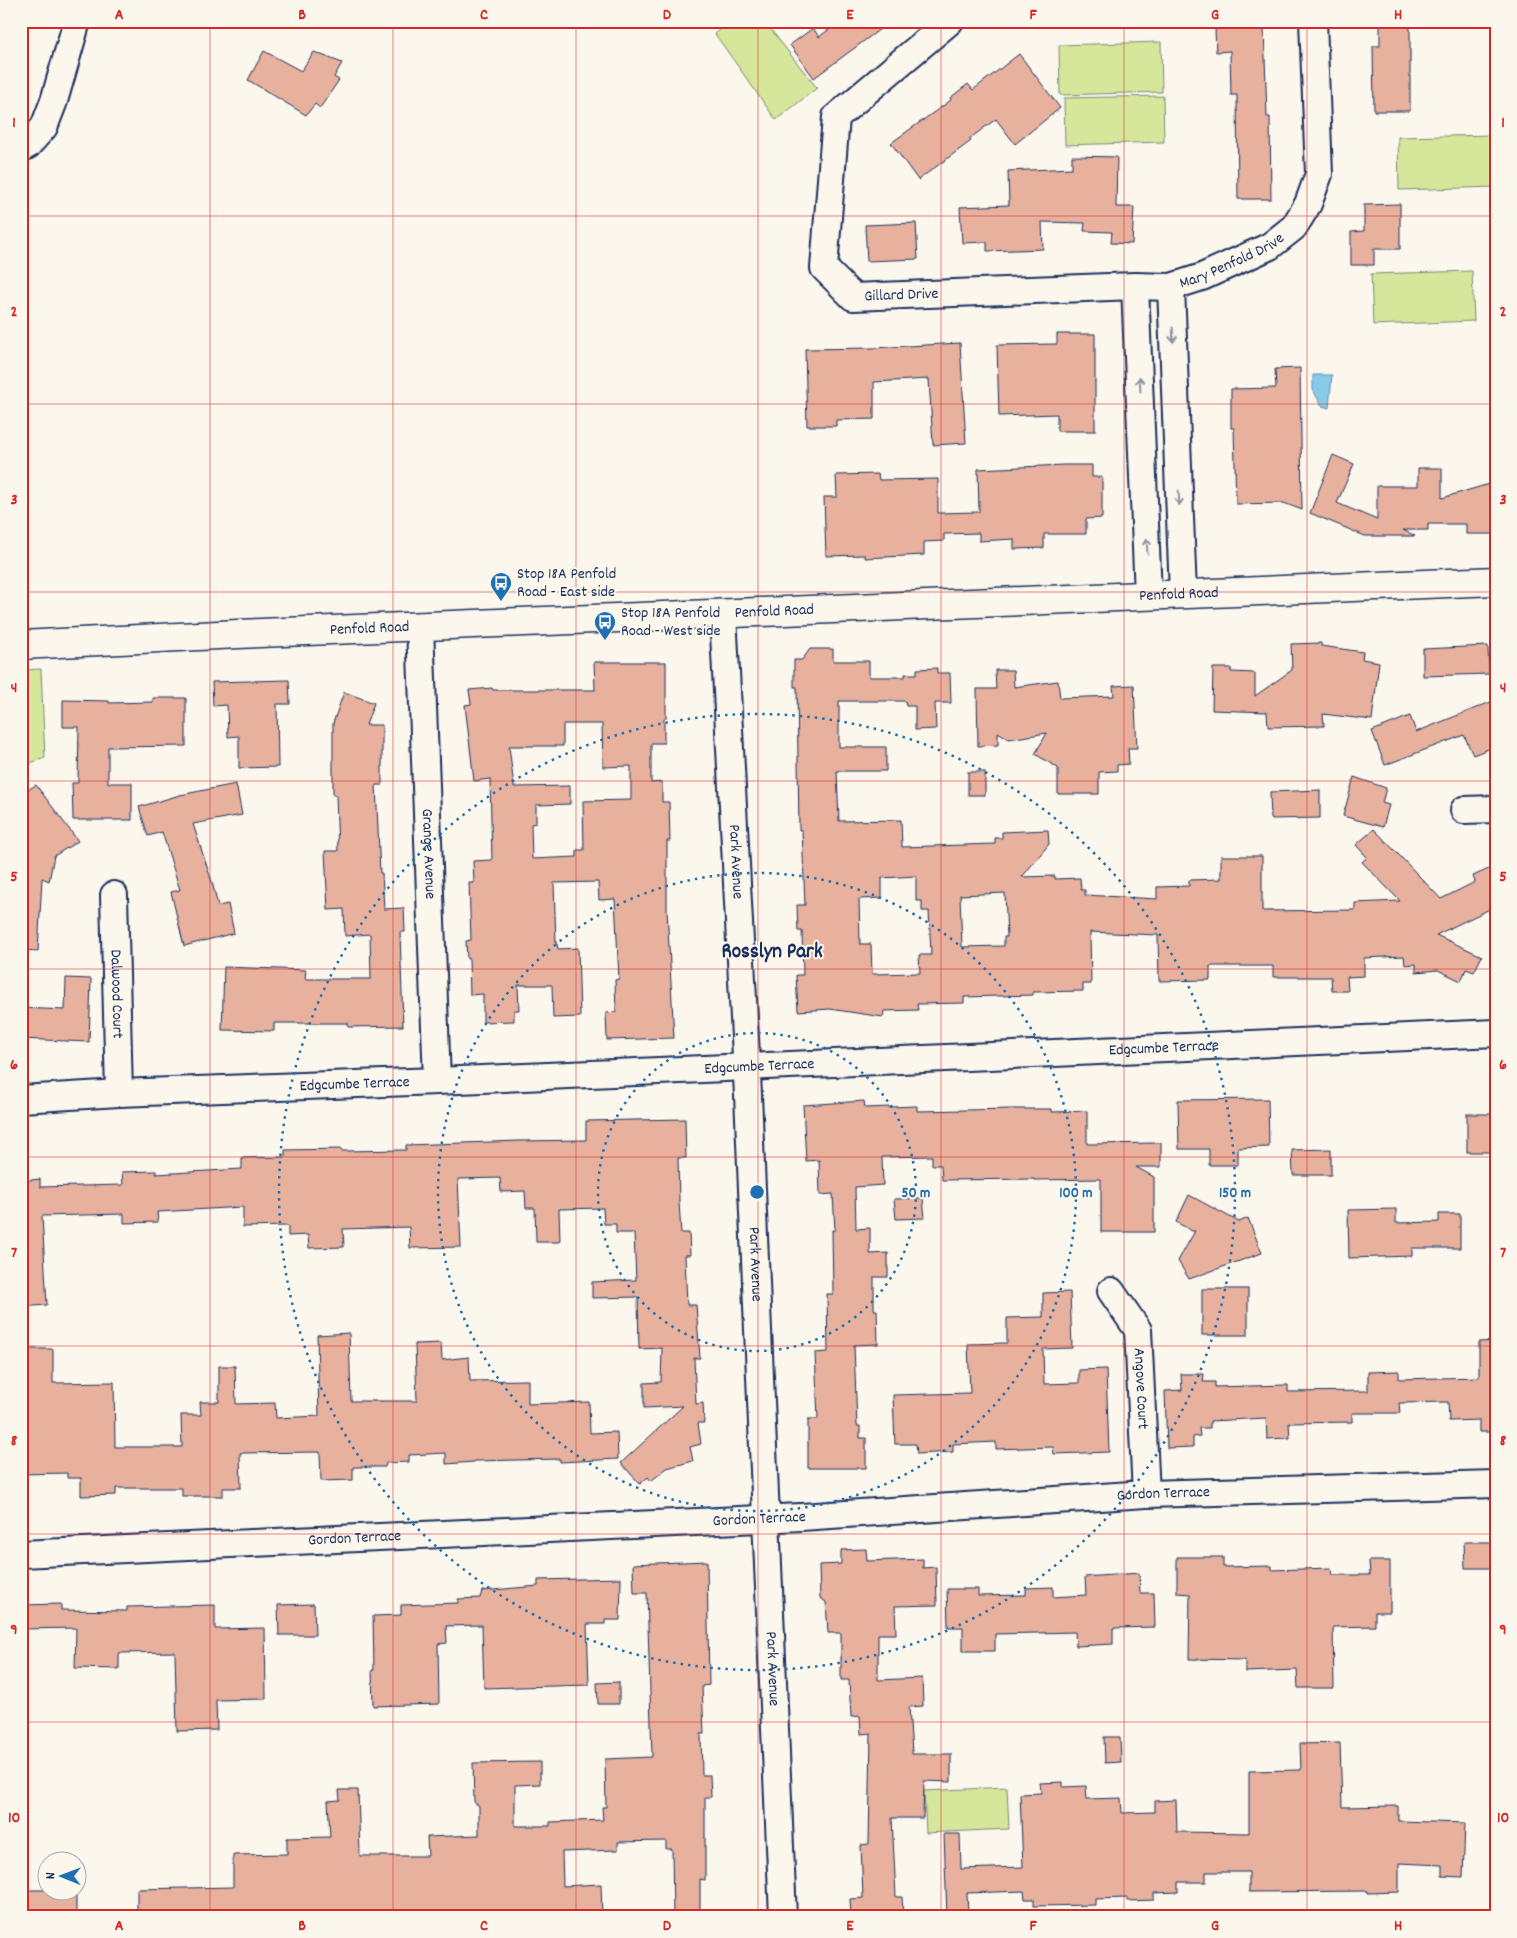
<svg xmlns="http://www.w3.org/2000/svg" width="1517" height="1938" viewBox="0 0 1517 1938" font-family="Dekko,sans-serif">
<style>
.green{fill:#d6e69a;stroke:#788a7c}
.water{fill:#87cbe8;stroke:#5c8db1}
.building{fill:#e8b19d;stroke:#1b2f5e;fill-rule:evenodd}
.lines{fill:none;stroke-linecap:round;stroke-linejoin:round}
.street-casing{stroke:#1b2f5e;stroke-width:30}
.secondary-casing{stroke:#1b2f5e;stroke-width:31}
.street{stroke:#fbf7ec;stroke-width:26}
.secondary{stroke:#fbf7ec;stroke-width:28}
.oneway{stroke:#8b93a5}
.grid{fill:none;stroke:#d62828;stroke-width:1;stroke-opacity:0.55}
.ring{fill:none;stroke:#1f6fb2;stroke-width:2.5;stroke-dasharray:2.5 5}
.labels{text-anchor:middle;dominant-baseline:central;stroke-width:4;stroke-linejoin:round;paint-order:stroke}
.street-label{font-size:16px;fill:#1b2f5e;stroke:#fbf7ec}
.poi-label{font-size:16px;fill:#1b2f5e;stroke:#fbf7ec;text-anchor:start}
.district-label{font-size:21px;font-weight:bold;fill:#1b2f5e;stroke:#fbf7ec}
.centre{fill:#1f6fb2;stroke:#fbf7ec;stroke-width:2.5}
.ring-label{font-size:15px;text-anchor:middle;font-weight:bold;fill:#1f6fb2;stroke:#fbf7ec;stroke-width:4;stroke-linejoin:round;paint-order:stroke}
.neatline{fill:none;stroke:#d62828;stroke-width:2}
.grid-label{font-size:16px;text-anchor:middle;font-weight:bold;fill:#d62828}
</style>
<rect width="100%" height="100%" fill="#fbf7ec"/>
<filter id="ink" filterUnits="userSpaceOnUse"><feTurbulence type="fractalNoise" baseFrequency=".02" numOctaves="2"/><feDisplacementMap in="SourceGraphic" scale="10" xChannelSelector="R" yChannelSelector="G"/><feConvolveMatrix kernelMatrix="1 2 1 2 8 2 1 2 1" color-interpolation-filters="sRGB"/></filter>
<g filter="url(#ink)">
<g class="green">
<polygon points="731,21 764,21 817,88 776,120 715,34"/>
<polygon points="1161,42 1162,92 1060,95 1059,45"/>
<polygon points="1163,96 1164,142 1065,145 1064,98"/>
<polygon points="1496,135 1496,187 1399,190 1398,137"/>
<polygon points="1472,271 1474,321 1373,325 1371,274"/>
<polygon points="41,669 45,758 21,766 21,670"/>
<polygon points="1007,1787 1009,1829 926,1833 924,1791"/>
</g>
<polygon class="water" points="1313,375 1332,375 1329,408 1322,406 1313,390"/>
<g class="building">
<polygon points="840,21 891,21 814,78 790,45 813,28 819,37"/>
<polygon points="1380,21 1410,21 1410,111 1374,111 1373,46 1380,46"/>
<polygon points="1264,27 1267,117 1270,117 1271,199 1238,199 1237,95 1231,95 1230,51 1216,52 1215,29"/>
<polygon points="264,51 301,71 314,52 342,63 334,77 339,80 320,108 315,104 306,115 248,80"/>
<polygon points="1019,54 1060,108 1015,144 996,119 969,139 971,141 918,180 891,143 951,100 950,98 968,84 973,90"/>
<polygon points="1072,156 1117,157 1116,207 1134,207 1132,244 1111,243 1112,232 1084,231 1085,223 1042,222 1043,249 987,251 987,242 962,243 960,207 1009,205 1008,171 1072,168"/>
<polygon points="1400,204 1400,249 1374,249 1374,265 1351,265 1351,232 1364,231 1364,205"/>
<polygon points="916,223 918,259 867,261 865,225"/>
<polygon points="1057,334 1095,334 1095,431 1057,431 1057,414 999,416 997,345 1057,344"/>
<polygon points="960,343 966,443 933,445 929,379 874,382 874,419 836,420 836,426 807,426 805,349 873,348"/>
<polygon points="1300,368 1302,510 1284,503 1236,504 1234,428 1231,428 1231,389 1276,388 1275,369"/>
<polygon points="1333,455 1354,464 1337,503 1377,520 1377,486 1418,486 1418,468 1442,468 1442,498 1496,482 1496,534 1466,534 1466,524 1428,524 1428,530 1403,530 1415,536 1365,536 1310,513"/>
<polygon points="1064,465 1092,465 1092,477 1102,477 1102,518 1086,519 1086,534 1044,534 1044,548 1014,549 1014,539 979,541 979,533 944,534 944,541 924,542 924,555 865,558 865,555 826,556 824,497 837,497 836,475 878,474 879,480 938,479 938,513 979,512 978,469"/>
<polygon points="1321,643 1321,646 1363,652 1362,659 1379,662 1372,720 1323,714 1324,726 1268,727 1267,712 1212,710 1213,668 1231,668 1231,672 1255,673 1255,696 1292,670 1291,644"/>
<polygon points="1488,646 1489,674 1423,676 1423,649"/>
<path d="M810,649H833V661H869V677H905V674H917V669L937,668V673H950L951,703H935L936,729L915,730V706H906L905,701H839V747H886V771H837L839,821L901,820L902,847L995,844V838H1002V832L1048,830L1049,844L1022,877L1055,876V879L1080,878L1081,890H1085V895L1157,899V887L1189,886V880L1221,879V856H1262V911L1355,910V903L1400,901L1362,862L1367,857L1356,845L1374,829L1441,899L1475,882L1473,876L1491,868L1496,877V906L1436,935L1482,956L1474,972L1466,969L1461,981L1438,970L1416,972V964L1405,965L1404,956L1364,958V976L1347,977L1348,991H1332L1331,977H1273V966H1210V980L1159,981L1158,935L1090,932L1091,984H1083V991L1033,992V995L964,997V1003L917,1004L918,1010L884,1011L883,1017L830,1009L798,1011L796,975H803L802,931H798L797,905H805L802,830H799L797,687H794V660H802ZM916,876V901H922V911H929L931,955H919L920,973L872,974L871,944H860L859,899L882,898V878ZM1005,893L1007,937H1004V946L962,947L960,895Z"/>
<path d="M594,662H666V718H664V743H651V783L662,782V802H669L670,841H667V909L674,1038L607,1040L606,1013L616,1012L615,980L619,979L615,899L599,900L598,882L554,883L556,944H557L558,949L578,948L580,1017L553,1018L552,985H518L519,1010H514V1021L483,1022V994L470,995L469,959H467L466,941L471,940L469,883H474L473,861L492,860L490,779L474,781L465,705L471,704L469,690L492,688L493,690H595ZM563,724H602L603,767L631,766V800L583,801L584,850H577V857L532,859L531,824L536,823V805L570,804V786L514,787L509,746H563Z"/>
<polygon points="995,670 1013,670 1014,687 1058,681 1060,698 1114,696 1113,686 1134,685 1137,748 1128,748 1129,764 1117,765 1117,771 1099,772 1099,794 1058,794 1058,768 1035,754 1047,733 1009,739 998,732 998,745 978,746 977,689 996,689"/>
<polygon points="289,680 290,704 277,704 278,767 239,768 239,736 228,737 227,705 213,706 212,682"/>
<polygon points="344,692 374,703 366,725 382,725 382,785 376,785 380,873 382,873 384,909 404,908 405,932 400,932 403,1026 348,1027 348,1023 274,1023 274,1031 222,1030 224,967 306,970 305,979 371,979 370,934 345,936 344,909 328,910 325,851 338,851 336,795 333,795 333,723"/>
<polygon points="153,698 186,698 186,746 108,747 108,783 132,783 132,820 73,820 72,783 78,783 79,727 63,727 63,700 109,701 109,703 153,702"/>
<polygon points="1496,700 1496,746 1473,755 1464,735 1385,765 1372,731 1410,716 1416,732"/>
<rect x="968" y="772" width="17" height="23"/>
<polygon points="1354,777 1386,788 1382,803 1389,805 1383,827 1343,816"/>
<polygon points="236,784 242,815 193,824 212,882 218,906 228,904 234,933 184,946 171,892 180,890 162,832 148,836 139,807 180,795"/>
<polygon points="36,785 78,841 54,856 49,881 42,878 38,951 21,950 21,794"/>
<polygon points="1320,790 1320,818 1271,819 1270,792"/>
<polygon points="66,978 91,979 89,1042 21,1039 21,1008 65,1010"/>
<polygon points="1268,1099 1269,1147 1238,1148 1238,1165 1209,1165 1209,1149 1179,1149 1178,1100"/>
<polygon points="864,1101 865,1108 917,1106 917,1111 1011,1109 1052,1109 1052,1112 1087,1111 1087,1144 1161,1143 1161,1167 1136,1167 1154,1177 1154,1232 1101,1232 1101,1179 1034,1180 1034,1179 942,1180 941,1165 932,1165 932,1156 882,1157 883,1185 855,1187 856,1229 870,1228 870,1254 888,1253 888,1277 874,1277 874,1310 877,1310 878,1344 854,1345 857,1426 860,1426 860,1438 866,1438 866,1468 808,1468 808,1419 818,1419 815,1353 828,1352 827,1294 833,1294 832,1230 835,1230 833,1194 820,1195 819,1160 806,1161 803,1105"/>
<rect x="1467" y="1114" width="29" height="38"/>
<polygon points="685,1119 686,1158 678,1158 679,1202 681,1233 689,1233 690,1255 685,1255 687,1305 696,1305 700,1358 694,1358 696,1404 703,1403 704,1423 698,1423 701,1444 690,1447 693,1461 667,1468 651,1481 648,1477 640,1484 621,1463 683,1406 644,1408 644,1383 661,1382 662,1348 639,1349 638,1297 592,1298 592,1282 636,1280 634,1233 616,1233 616,1224 604,1224 603,1208 559,1209 560,1242 536,1242 535,1208 526,1208 525,1191 501,1192 500,1178 458,1179 461,1247 410,1248 409,1227 343,1229 344,1247 309,1248 308,1235 288,1236 288,1226 243,1227 243,1207 157,1212 158,1222 124,1223 124,1214 42,1216 47,1305 21,1307 21,1181 40,1179 40,1187 123,1185 122,1172 156,1171 156,1174 242,1169 242,1158 285,1157 285,1150 341,1149 341,1151 406,1150 406,1145 520,1141 586,1140 586,1121"/>
<polygon points="1331,1149 1331,1175 1293,1175 1292,1150"/>
<polygon points="1189,1195 1239,1222 1248,1218 1262,1253 1189,1279 1178,1261 1195,1231 1192,1231 1176,1222"/>
<polygon points="923,1198 925,1218 896,1219 894,1199"/>
<polygon points="1396,1209 1396,1223 1439,1222 1439,1214 1460,1214 1460,1248 1412,1248 1412,1256 1349,1258 1348,1210"/>
<rect x="1202" y="1289" width="46" height="46"/>
<polygon points="1070,1292 1072,1348 1043,1349 1044,1384 1079,1383 1079,1370 1106,1369 1109,1452 1054,1454 1053,1447 996,1449 996,1442 953,1444 953,1452 917,1454 916,1444 895,1444 893,1395 970,1393 968,1344 1007,1343 1007,1318 1043,1317 1043,1293"/>
<polygon points="349,1333 351,1401 417,1401 415,1344 441,1343 442,1360 469,1357 470,1381 528,1380 528,1404 589,1402 590,1433 617,1432 618,1459 560,1462 560,1459 474,1461 474,1462 446,1464 446,1453 409,1455 409,1462 386,1463 385,1467 353,1467 353,1480 321,1481 320,1452 240,1453 241,1488 223,1488 223,1496 182,1496 182,1488 116,1488 116,1495 81,1496 81,1478 67,1478 67,1473 21,1474 21,1349 53,1349 53,1383 114,1382 115,1447 182,1447 181,1415 201,1415 200,1402 219,1402 219,1366 235,1366 236,1404 275,1403 276,1418 319,1416 317,1335"/>
<polygon points="1496,1341 1496,1432 1479,1432 1479,1420 1449,1421 1448,1402 1399,1403 1400,1413 1352,1413 1352,1422 1289,1423 1290,1438 1267,1439 1266,1418 1210,1421 1210,1428 1199,1428 1200,1436 1193,1437 1193,1447 1167,1448 1165,1391 1182,1390 1181,1374 1204,1374 1203,1382 1215,1382 1215,1387 1288,1385 1288,1392 1368,1391 1368,1372 1399,1371 1399,1379 1479,1377 1479,1342"/>
<polygon points="1464,1542 1496,1542 1496,1568 1465,1568"/>
<polygon points="866,1549 867,1561 923,1559 923,1568 936,1567 937,1605 895,1606 896,1634 878,1634 878,1680 922,1678 923,1706 909,1707 912,1754 951,1754 951,1782 924,1781 923,1818 892,1818 896,1897 902,1897 903,1917 851,1917 850,1899 863,1898 861,1845 869,1844 871,1733 861,1734 860,1716 851,1717 849,1680 841,1680 841,1633 828,1633 826,1602 820,1598 819,1565 841,1564 841,1550"/>
<polygon points="1177,1557 1223,1557 1223,1567 1272,1566 1272,1570 1331,1568 1332,1575 1370,1575 1369,1561 1390,1561 1390,1612 1375,1612 1375,1626 1333,1627 1334,1688 1298,1688 1297,1670 1245,1672 1245,1660 1189,1659 1190,1594 1177,1593"/>
<polygon points="707,1561 709,1685 702,1686 704,1734 701,1734 702,1775 710,1775 711,1797 705,1797 705,1880 700,1879 700,1917 673,1917 672,1849 666,1849 666,1841 618,1842 618,1850 562,1852 563,1886 601,1884 602,1917 137,1917 137,1889 233,1887 233,1855 287,1854 287,1838 330,1837 328,1801 340,1800 339,1790 358,1790 360,1856 428,1856 427,1837 479,1835 479,1806 474,1802 473,1763 540,1762 540,1784 515,1785 515,1826 550,1826 550,1822 603,1820 602,1807 606,1807 605,1759 652,1757 647,1593 634,1593 633,1564"/>
<polygon points="1139,1573 1140,1593 1154,1593 1155,1627 1113,1628 1113,1644 1076,1646 1075,1632 995,1634 995,1651 963,1651 963,1627 948,1627 947,1589 978,1589 978,1596 1026,1595 1026,1588 1053,1587 1053,1597 1086,1595 1085,1577"/>
<polygon points="621,1578 620,1620 605,1620 605,1624 587,1624 589,1685 484,1688 482,1625 446,1626 447,1643 438,1644 439,1704 373,1706 372,1670 374,1670 373,1616 401,1615 401,1605 458,1603 458,1599 480,1598 482,1591 538,1586 538,1580"/>
<polygon points="61,1604 61,1610 127,1611 127,1607 215,1605 215,1629 265,1628 266,1699 216,1700 217,1730 177,1731 175,1652 119,1653 119,1669 75,1668 76,1628 21,1629 21,1605"/>
<polygon points="314,1604 315,1635 279,1635 278,1605"/>
<polygon points="619,1682 619,1704 598,1704 597,1683"/>
<polygon points="1104,1737 1120,1737 1121,1762 1105,1763"/>
<polygon points="1340,1743 1342,1807 1398,1806 1398,1821 1465,1823 1463,1877 1442,1876 1442,1865 1399,1863 1399,1892 1368,1893 1368,1891 1249,1892 1249,1872 1206,1872 1206,1882 1178,1882 1178,1892 1154,1893 1154,1900 1127,1901 1127,1898 1095,1899 1095,1905 1034,1906 1034,1899 1025,1899 1024,1891 967,1893 968,1914 947,1916 944,1834 960,1834 961,1869 1023,1867 1020,1794 1041,1793 1040,1783 1063,1782 1063,1787 1086,1786 1087,1799 1121,1798 1122,1813 1155,1812 1155,1801 1176,1800 1177,1832 1249,1833 1249,1771 1301,1770 1300,1744"/>
<rect x="21" y="1890" width="55" height="27"/>
</g>
<g class="lines">
<g class="street-casing">
<g id="street">
<path id="s1" d="M950,21L836,117L824,268L853,297L1135,286L1171,287L1202,277L1270,246L1294,227L1308,204L1319,174L1313,21"/>
<polyline points="21,149 28,145 44,127 54,101 77,21"/>
<polyline points="1135,286 1148,595"/>
<polyline points="1171,287 1183,594"/>
<path id="s2" d="M723,614L748,1095L783,1917"/>
<path id="s3" d="M420,626L437,1081"/>
<polyline points="1464,810 1496,809"/>
<path id="s4" d="M114,895L119,1093"/>
<path id="s5" d="M21,1099L119,1093L437,1081L1496,1033"/>
<path id="s6" d="M1111,1291L1138,1330L1146,1494"/>
<path id="s7" d="M21,1554L801,1517L1146,1494L1496,1484"/>
</g>
</g>
<g class="secondary-casing">
<g id="secondary">
<path id="s8" d="M21,645L238,634L1496,581"/>
</g>
</g>
<use href="#street" class="street"/>
<use href="#secondary" class="secondary"/>
</g>
<defs><path id="oneway-shaft" d="M-6 0H5M1.5-3L5.5 0L1.5 3" fill="none" stroke-width="1.6" stroke-linecap="round" stroke-linejoin="round" transform="scale(1.25)"/></defs>
<g class="oneway">
<use href="#oneway-shaft" transform="translate(1173 335) rotate(88)"/>
<use href="#oneway-shaft" transform="translate(1140 384) rotate(-93)"/>
<use href="#oneway-shaft" transform="translate(1179 498) rotate(88)"/>
<use href="#oneway-shaft" transform="translate(1147 546) rotate(-93)"/>
</g>
</g>
<path class="grid" d="M210,21V1917M393,21V1917M576,21V1917M758,21V1917M941,21V1917M1124,21V1917M1307,21V1917M21,216H1496M21,404H1496M21,592H1496M21,781H1496M21,969H1496M21,1157H1496M21,1346H1496M21,1534H1496M21,1722H1496"/>
<g class="ring">
<circle cx="757" cy="1192" r="159"/>
<circle cx="757" cy="1192" r="319"/>
<circle cx="757" cy="1192" r="478"/>
</g>
<defs>
<g id="bus-pin" transform="scale(1.125)"><path d="M0 17L-7.5 6A9.5 9.5 0 1 1 7.5 6Z" fill="#1f6fb2" stroke="#fbf7ec"/><path d="M-5-6H5V4H4V6H2V4H-2V6H-4V4H-5ZM-3.5-4V0h7V-4ZM-3.5 1.2v1.5H-2V1.2ZM2 1.2v1.5H3.5V1.2Z" fill="#fff"/></g>
</defs>
<g fill-rule="evenodd">
<use href="#bus-pin" x="501" y="583"/>
<use href="#bus-pin" x="605" y="622"/>
</g>
<g class="labels">
<g class="street-label">
<text stroke="none"><textPath href="#s1" startOffset="726">Mary Penfold Drive</textPath></text>
<text stroke="none"><textPath href="#s1" startOffset="390">Gillard Drive</textPath></text>
<text stroke="none"><textPath href="#s8" startOffset="1159">Penfold Road</textPath></text>
<text stroke="none"><textPath href="#s8" startOffset="754">Penfold Road</textPath></text>
<text stroke="none"><textPath href="#s8" startOffset="349">Penfold Road</textPath></text>
<text stroke="none"><textPath href="#s3" startOffset="228">Grange Avenue</textPath></text>
<text stroke="none"><textPath href="#s2" startOffset="248">Park Avenue</textPath></text>
<text stroke="none"><textPath href="#s4" startOffset="99">Dalwood Court</textPath></text>
<text stroke="none"><textPath href="#s5" startOffset="1144">Edgcumbe Terrace</textPath></text>
<text stroke="none"><textPath href="#s5" startOffset="739">Edgcumbe Terrace</textPath></text>
<text stroke="none"><textPath href="#s5" startOffset="334">Edgcumbe Terrace</textPath></text>
<text stroke="none"><textPath href="#s2" startOffset="651">Park Avenue</textPath></text>
<text stroke="none"><textPath href="#s6" startOffset="106">Angove Court</textPath></text>
<text stroke="none"><textPath href="#s7" startOffset="1144">Gordon Terrace</textPath></text>
<text stroke="none"><textPath href="#s7" startOffset="739">Gordon Terrace</textPath></text>
<text stroke="none"><textPath href="#s7" startOffset="334">Gordon Terrace</textPath></text>
<text stroke="none"><textPath href="#s2" startOffset="1056">Park Avenue</textPath></text>
</g>
<g class="poi-label">
<text x="517" y="574">Stop 18A Penfold<tspan x="517" dy="18">Road - East side</tspan></text>
<text x="621" y="613">Stop 18A Penfold<tspan x="621" dy="18">Road - West side</tspan></text>
</g>
<g class="district-label">
<text x="772" y="953">Rosslyn Park</text>
</g>
</g>
<circle cx="757" cy="1192" r="8" class="centre"/>
<g class="ring-label">
<text x="916" y="1197">50 m</text>
<text x="1076" y="1197">100 m</text>
<text x="1235" y="1197">150 m</text>
</g>
<rect width="1517" height="1938" fill="none" stroke="#fbf7ec" stroke-width="55"/>
<g transform="translate(62 1876) rotate(271)"><circle r="24" fill="#fbf7ec" stroke="#a1a7b3"/>
<path d="M0-4L9 19L0 12L-9 19Z" fill="#1f6fb2"/>
<text y="-8" font-size="14" font-weight="bold" text-anchor="middle" fill="#1b2f5e">N</text>
</g>
<rect x="28" y="28" width="1462" height="1882" class="neatline"/>
<g class="grid-label">
<text x="119" y="19">A</text>
<text x="302" y="19">B</text>
<text x="484" y="19">C</text>
<text x="667" y="19">D</text>
<text x="850" y="19">E</text>
<text x="1033" y="19">F</text>
<text x="1215" y="19">G</text>
<text x="1398" y="19">H</text>
<text x="14" y="127">1</text>
<text x="1503" y="127">1</text>
<text x="14" y="316">2</text>
<text x="1503" y="316">2</text>
<text x="14" y="504">3</text>
<text x="1503" y="504">3</text>
<text x="14" y="692">4</text>
<text x="1503" y="692">4</text>
<text x="14" y="881">5</text>
<text x="1503" y="881">5</text>
<text x="14" y="1069">6</text>
<text x="1503" y="1069">6</text>
<text x="14" y="1257">7</text>
<text x="1503" y="1257">7</text>
<text x="14" y="1445">8</text>
<text x="1503" y="1445">8</text>
<text x="14" y="1634">9</text>
<text x="1503" y="1634">9</text>
<text x="14" y="1822">10</text>
<text x="1503" y="1822">10</text>
<text x="119" y="1930">A</text>
<text x="302" y="1930">B</text>
<text x="484" y="1930">C</text>
<text x="667" y="1930">D</text>
<text x="850" y="1930">E</text>
<text x="1033" y="1930">F</text>
<text x="1215" y="1930">G</text>
<text x="1398" y="1930">H</text>
</g>
</svg>
